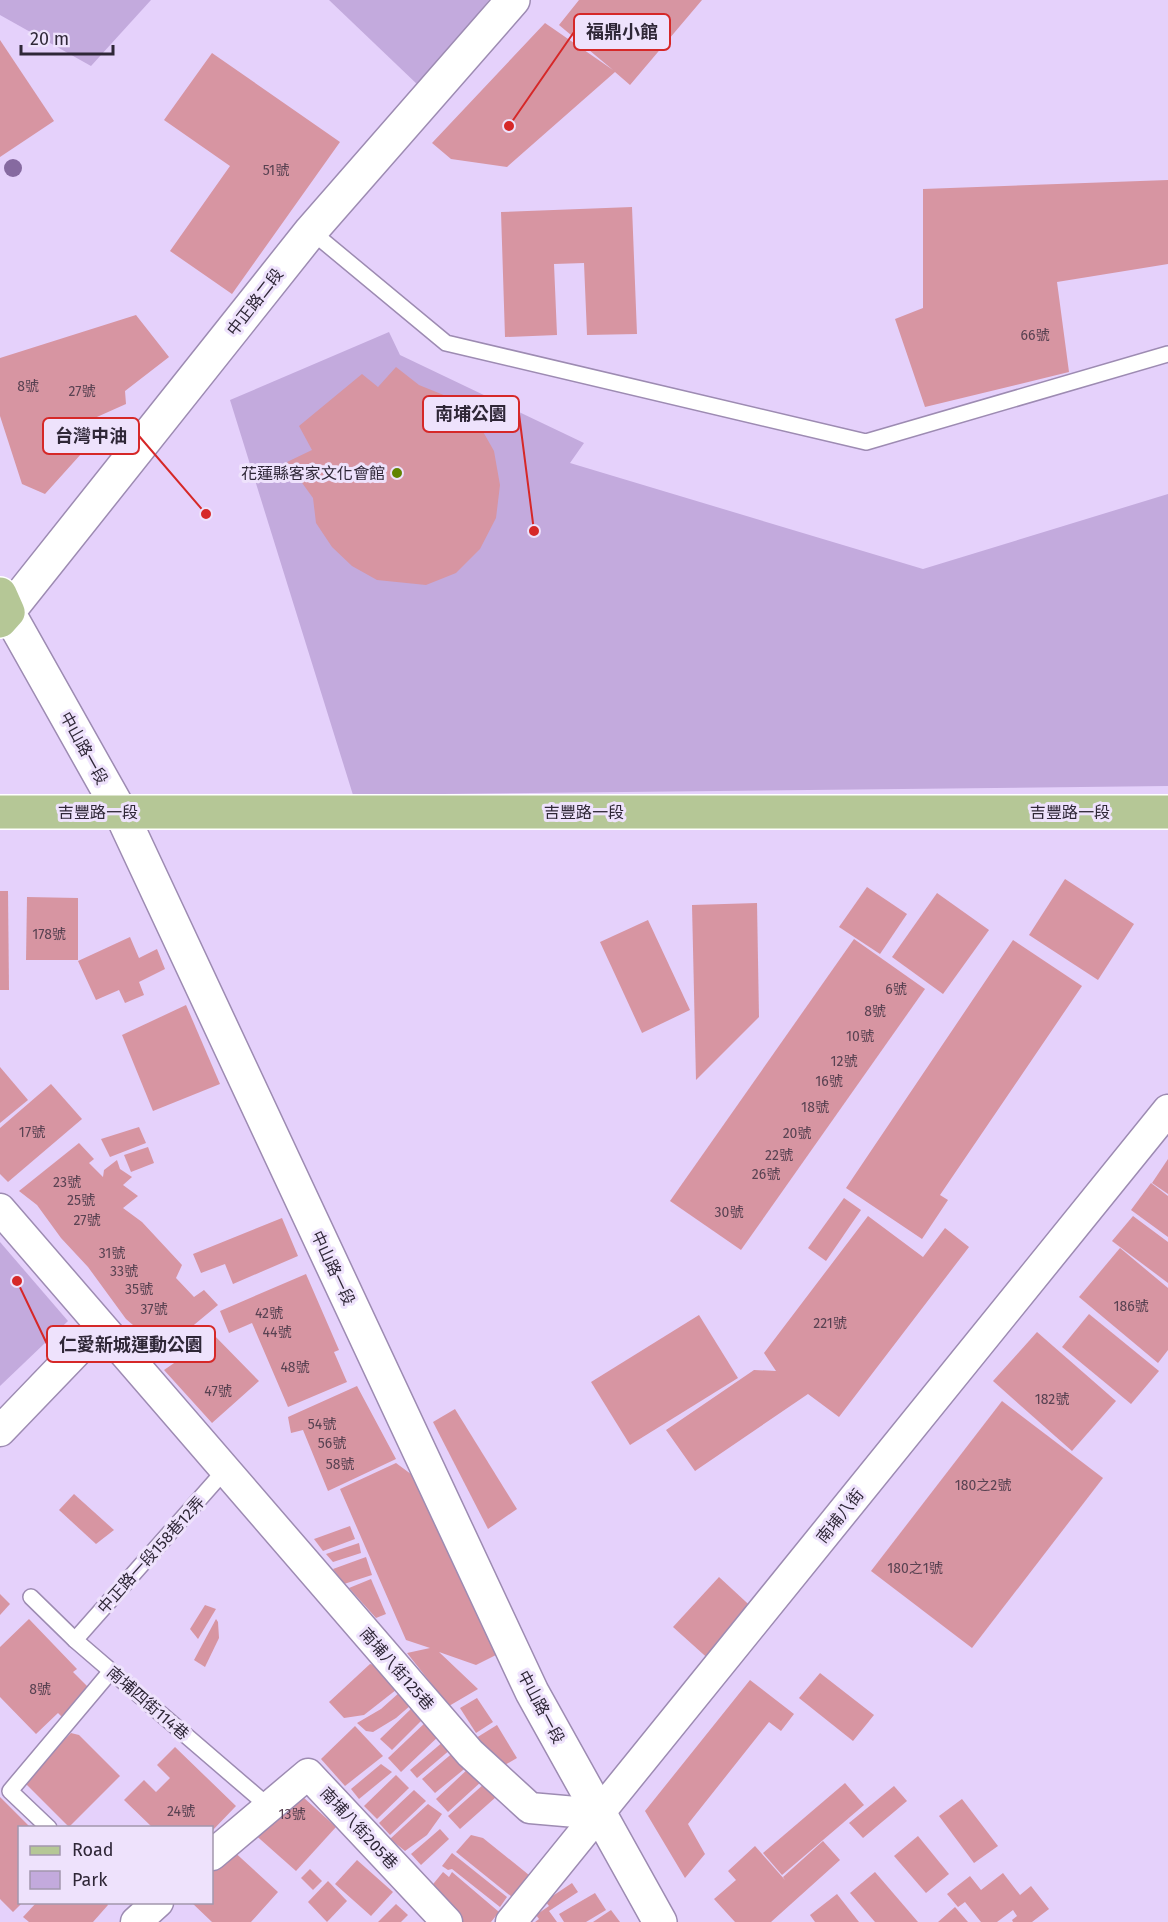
<svg xmlns="http://www.w3.org/2000/svg" width="1168" height="1922" viewBox="0 0 1168 1922" font-family="'Fira Sans','Noto Sans TC',sans-serif">
<style>
.green{fill:#c3aadd}
.building{fill:#d795a2}
.lines{fill:none;stroke-linecap:round;stroke-linejoin:round}
.service-casing{stroke:#9d8bb2;stroke-width:18}
.minor-casing{stroke:#9d8bb2;stroke-width:33}
.tertiary-casing{stroke:#9d8bb2;stroke-width:36}
.primary-casing{stroke:#fff;stroke-width:36}
.service{stroke:#fff;stroke-width:15}
.minor{stroke:#fff;stroke-width:30}
.tertiary{stroke:#fff;stroke-width:33}
.primary{stroke:#b5c796;stroke-width:33}
.tree{fill:#866aa0}
.poi-dot{fill:#608402;stroke:#eee2fc;stroke-width:2}
.labels{text-anchor:middle;dominant-baseline:central;stroke-width:6;stroke-linejoin:round;paint-order:stroke}
.number-label{font-size:14px;fill:#594252}
.street-label{font-size:16px;fill:#2f2737;stroke:#eee2fc}
.poi-label{font-size:16px;fill:#2f2737;stroke:#eee2fc;text-anchor:end}
.leader{fill:none;stroke:#d62828;stroke-width:2}
.callout-dot{fill:#d62828;stroke:#eee2fc;stroke-width:2}
.callout{fill:#eee2fc;stroke:#d62828;stroke-width:2}
.callout-label{font-size:18px;text-anchor:middle;font-weight:bold;fill:#2f2737}
</style>
<rect width="100%" height="100%" fill="#e5d1fb"/>
<g class="green">
<polygon points="0,0 151,0 91,66 0,15"/>
<polygon points="329,0 489,0 419,86"/>
<polygon points="389,332 400,355 584,443 570,463 923,569 1168,494 1168,786 353,795 230,400"/>
<polygon points="0,1242 68,1321 0,1386"/>
</g>
<g class="building">
<polygon points="579,0 702,0 630,85 615,72 507,167 451,159 432,143 545,23 613,70 559,25"/>
<polygon points="0,40 54,121 0,157"/>
<polygon points="212,53 340,142 232,294 170,251 230,166 164,120"/>
<polygon points="1168,180 1168,264 1057,282 1069,372 925,407 895,319 923,308 923,189"/>
<polygon points="632,207 637,334 587,335 584,263 554,264 557,335 505,337 501,212"/>
<polygon points="136,315 169,357 125,391 126,404 70,429 81,454 45,494 22,484 0,416 0,358"/>
<polygon points="396,367 419,385 451,398 477,421 494,451 500,485 496,518 480,549 456,573 426,585 377,580 352,566 332,547 316,523 313,498 287,462 312,450 299,426 362,374 378,387"/>
<polygon points="1065,879 1134,924 1098,980 1029,935"/>
<polygon points="867,887 907,914 880,954 839,927"/>
<polygon points="0,891 8,891 9,990 0,990"/>
<polygon points="937,893 989,930 943,994 892,957"/>
<polygon points="27,897 78,898 78,960 26,960"/>
<polygon points="757,903 759,1017 696,1080 692,905"/>
<polygon points="648,920 690,1010 642,1033 600,942"/>
<polygon points="130,937 139,958 157,949 165,969 139,982 144,995 125,1003 119,990 96,1000 78,961"/>
<polygon points="854,939 925,989 741,1250 670,1201"/>
<polygon points="1013,940 1082,986 940,1195 948,1200 922,1239 846,1188"/>
<polygon points="186,1005 220,1084 153,1111 122,1035"/>
<polygon points="0,1067 28,1100 0,1123"/>
<polygon points="51,1084 82,1119 8,1182 0,1174 0,1128"/>
<polygon points="139,1127 146,1143 110,1157 101,1139"/>
<polygon points="79,1143 94,1159 89,1163 103,1177 104,1170 117,1160 120,1169 132,1177 123,1185 138,1196 123,1208 142,1222 182,1265 176,1278 194,1297 204,1290 218,1305 160,1353 147,1337 126,1319 88,1267 61,1238 37,1205 19,1191"/>
<polygon points="148,1147 154,1163 131,1172 124,1155"/>
<polygon points="1168,1159 1168,1194 1152,1183"/>
<polygon points="1151,1183 1168,1196 1168,1237 1131,1210"/>
<polygon points="844,1198 861,1210 826,1261 808,1248"/>
<polygon points="868,1216 923,1257 945,1228 969,1247 839,1417 808,1394 695,1471 666,1430 754,1370 776,1371 764,1353"/>
<polygon points="1133,1216 1168,1242 1168,1283 1112,1241"/>
<polygon points="282,1218 298,1256 233,1284 225,1264 201,1273 193,1254"/>
<polygon points="1120,1248 1168,1288 1168,1350 1158,1363 1079,1297"/>
<polygon points="306,1274 339,1350 334,1352 347,1382 288,1407 252,1323 229,1333 220,1311"/>
<polygon points="1089,1314 1159,1371 1131,1404 1062,1347"/>
<polygon points="699,1315 738,1378 630,1445 591,1382"/>
<polygon points="210,1331 259,1381 212,1423 164,1370 193,1350"/>
<polygon points="1037,1332 1116,1401 1072,1451 993,1381"/>
<polygon points="357,1386 396,1459 328,1491 303,1430 291,1433 288,1417"/>
<polygon points="1002,1401 1103,1478 972,1648 871,1571"/>
<polygon points="455,1409 517,1509 488,1529 433,1422"/>
<polygon points="396,1463 423,1483 502,1652 476,1665 439,1652 478,1689 449,1706 407,1653 430,1648 406,1640 340,1489"/>
<polygon points="74,1494 114,1530 96,1544 59,1510"/>
<polygon points="350,1526 355,1539 323,1551 314,1539"/>
<polygon points="359,1543 361,1553 333,1562 326,1554"/>
<polygon points="366,1557 372,1575 344,1584 333,1569"/>
<polygon points="719,1577 758,1613 713,1663 673,1627"/>
<polygon points="371,1579 386,1614 376,1618 349,1588"/>
<polygon points="0,1594 10,1604 0,1615"/>
<polygon points="205,1605 216,1609 198,1639 190,1629"/>
<polygon points="29,1619 77,1669 73,1672 91,1690 62,1717 58,1713 36,1734 0,1697 0,1647"/>
<polygon points="216,1619 218,1622 219,1638 205,1667 194,1660"/>
<polygon points="370,1664 388,1668 401,1686 364,1715 344,1718 329,1702"/>
<polygon points="820,1673 874,1715 853,1741 799,1698"/>
<polygon points="750,1680 794,1714 781,1731 769,1722 688,1824 705,1854 685,1878 645,1811"/>
<polygon points="400,1692 411,1705 396,1718 373,1732 366,1731 357,1723 381,1709"/>
<polygon points="477,1698 493,1722 476,1733 460,1708"/>
<polygon points="414,1706 425,1717 392,1750 380,1739"/>
<polygon points="428,1720 441,1734 401,1772 388,1758"/>
<polygon points="497,1725 517,1758 496,1770 476,1738"/>
<polygon points="355,1726 383,1756 345,1786 321,1759"/>
<polygon points="71,1733 79,1735 120,1776 69,1827 23,1781"/>
<polygon points="444,1741 451,1749 417,1778 410,1770"/>
<polygon points="175,1747 236,1806 212,1831 212,1827 152,1827 124,1800 144,1780 156,1792 170,1778 157,1765"/>
<polygon points="455,1751 468,1766 435,1793 422,1779"/>
<polygon points="381,1764 392,1772 359,1799 351,1789"/>
<polygon points="470,1767 482,1781 448,1812 436,1799"/>
<polygon points="396,1775 409,1788 377,1819 364,1806"/>
<polygon points="845,1783 864,1805 782,1875 763,1853"/>
<polygon points="484,1784 496,1797 460,1829 448,1816"/>
<polygon points="894,1786 907,1801 863,1838 849,1823"/>
<polygon points="292,1787 336,1827 296,1871 251,1831"/>
<polygon points="414,1790 426,1801 390,1835 379,1823"/>
<polygon points="0,1797 30,1827 20,1827 20,1902 23,1902 13,1912 0,1899"/>
<polygon points="962,1799 998,1846 974,1863 939,1816"/>
<polygon points="428,1804 442,1814 427,1835 405,1851 390,1839"/>
<polygon points="440,1829 449,1839 421,1865 411,1854"/>
<polygon points="471,1835 483,1838 529,1875 512,1897 456,1852"/>
<polygon points="918,1836 949,1874 926,1893 894,1856"/>
<polygon points="823,1841 840,1860 771,1922 735,1922 714,1899 736,1880 728,1871 755,1846 785,1880 783,1877"/>
<polygon points="230,1848 278,1892 251,1922 212,1922 191,1902 212,1902 212,1869"/>
<polygon points="452,1853 507,1897 500,1907 452,1869 448,1870 442,1866"/>
<polygon points="357,1860 393,1892 371,1916 335,1884"/>
<polygon points="310,1869 322,1881 313,1890 301,1878"/>
<polygon points="443,1872 449,1877 452,1872 499,1912 491,1922 459,1922 425,1894"/>
<polygon points="875,1872 918,1922 875,1922 850,1893"/>
<polygon points="1003,1873 1020,1895 1031,1886 1049,1909 1032,1922 1013,1922 1012,1920 1017,1916 1013,1910 997,1922 981,1922 965,1902 958,1907 947,1894 970,1876 981,1890"/>
<polygon points="328,1881 347,1901 327,1922 308,1902"/>
<polygon points="572,1883 578,1892 549,1911 557,1922 535,1922 539,1919 536,1915 549,1906 545,1901"/>
<polygon points="595,1893 606,1910 586,1922 564,1922 559,1914"/>
<polygon points="837,1894 859,1922 815,1922 810,1915"/>
<polygon points="37,1902 106,1902 108,1905 93,1922 29,1922 23,1917"/>
<polygon points="396,1904 408,1915 401,1922 378,1922"/>
<polygon points="955,1907 968,1922 938,1922"/>
<polygon points="611,1910 620,1922 593,1922"/>
</g>
<g class="lines">
<g class="service-casing">
<g id="service">
<polyline points="311,231 446,343 866,442 1168,354"/>
<polyline points="31,1597 75,1640 268,1806"/>
<polyline points="75,1640 226,1469"/>
<polyline points="49,1828 10,1791 111,1671"/>
</g>
</g>
<g class="minor-casing">
<g id="minor">
<polyline points="0,1209 470,1753 530,1808 599,1814"/>
<polyline points="0,1431 100,1327"/>
<polyline points="212,1855 308,1774 447,1922"/>
<polyline points="136,1922 158,1902"/>
<polyline points="511,1922 1168,1110"/>
</g>
</g>
<g class="tertiary-casing">
<polyline id="tertiary" points="513,0 311,231 8,612 121,813 532,1692 660,1922"/>
</g>
<g class="primary-casing">
<g id="primary">
<polyline points="0,594 8,612 0,621"/>
<polyline points="0,812 1168,812"/>
</g>
</g>
<use href="#service" class="service"/>
<use href="#minor" class="minor"/>
<use href="#tertiary" class="tertiary"/>
<use href="#primary" class="primary"/>
</g>
<circle class="tree" cx="13" cy="168" r="9"/>
<circle class="poi-dot" cx="397" cy="473" r="6"/>
<g class="labels">
<g class="number-label">
<text x="276" y="170">51號</text>
<text x="1035" y="335">66號</text>
<text x="28" y="386">8號</text>
<text x="82" y="391">27號</text>
<text x="49" y="934">178號</text>
<text x="896" y="989">6號</text>
<text x="875" y="1011">8號</text>
<text x="860" y="1036">10號</text>
<text x="844" y="1061">12號</text>
<text x="829" y="1081">16號</text>
<text x="815" y="1107">18號</text>
<text x="32" y="1132">17號</text>
<text x="797" y="1133">20號</text>
<text x="779" y="1155">22號</text>
<text x="766" y="1174">26號</text>
<text x="67" y="1182">23號</text>
<text x="81" y="1200">25號</text>
<text x="729" y="1212">30號</text>
<text x="87" y="1220">27號</text>
<text x="112" y="1253">31號</text>
<text x="124" y="1271">33號</text>
<text x="139" y="1289">35號</text>
<text x="1131" y="1306">186號</text>
<text x="154" y="1309">37號</text>
<text x="269" y="1313">42號</text>
<text x="830" y="1323">221號</text>
<text x="277" y="1332">44號</text>
<text x="295" y="1367">48號</text>
<text x="218" y="1391">47號</text>
<text x="1052" y="1399">182號</text>
<text x="322" y="1424">54號</text>
<text x="332" y="1443">56號</text>
<text x="340" y="1464">58號</text>
<text x="983" y="1485">180之2號</text>
<text x="915" y="1568">180之1號</text>
<text x="40" y="1689">8號</text>
<text x="181" y="1811">24號</text>
<text x="292" y="1814">13號</text>
</g>
<g class="street-label">
<text transform="translate(255 302) rotate(-52)">中正路二段</text>
<text transform="translate(84 748) rotate(61)">中山路一段</text>
<text x="98" y="812">吉豐路一段</text>
<text x="584" y="812">吉豐路一段</text>
<text x="1070" y="812">吉豐路一段</text>
<text transform="translate(333 1268) rotate(65)">中山路一段</text>
<text transform="translate(840 1516) rotate(-51)">南埔八街</text>
<text transform="translate(151 1555) rotate(-48)">中正路一段158巷12弄</text>
<text transform="translate(397 1669) rotate(49)">南埔八街125巷</text>
<text transform="translate(148 1703) rotate(41)">南埔四街114巷</text>
<text transform="translate(541 1707) rotate(62)">中山路一段</text>
<text transform="translate(359 1828) rotate(47)">南埔八街205巷</text>
</g>
<g class="poi-label">
<text x="385" y="473">花蓮縣客家文化會館</text>
</g>
</g>
<path class="leader" d="M509 126L574 32M534 531L519 414M206 514L139 436M17 1281L47 1344"/>
<g class="callout-dot">
<circle cx="509" cy="126" r="6"/>
<circle cx="534" cy="531" r="6"/>
<circle cx="206" cy="514" r="6"/>
<circle cx="17" cy="1281" r="6"/>
</g>
<g class="callout">
<rect x="574" y="14" width="96" height="36" rx="6"/>
<rect x="423" y="396" width="96" height="36" rx="6"/>
<rect x="43" y="418" width="96" height="36" rx="6"/>
<rect x="47" y="1326" width="168" height="36" rx="6"/>
</g>
<g class="callout-label">
<text x="622" y="38">福鼎小館</text>
<text x="471" y="420">南埔公園</text>
<text x="91" y="442">台灣中油</text>
<text x="131" y="1351">仁愛新城運動公園</text>
</g>
<rect x="18" y="1826" width="195" height="78" fill="#eee2fc" stroke="#a297ad" stroke-width="1.5"/>
<rect x="30" y="1846" width="30" height="9" fill="#b5c796" stroke="#a297ad" stroke-width="1.5"/>
<text x="72" y="1856" font-size="18" fill="#2f2737">Road</text>
<rect x="30" y="1871" width="30" height="18" fill="#c3aadd" stroke="#a297ad" stroke-width="1.5"/>
<text x="72" y="1886" font-size="18" fill="#2f2737">Park</text>
<path d="M21 45v9h92v-9" fill="none" stroke="#2f2737" stroke-width="3"/>
<text x="30" y="45" font-size="18" fill="#2f2737" stroke="#eee2fc" stroke-width="4.5" paint-order="stroke">20 m</text>
</svg>
